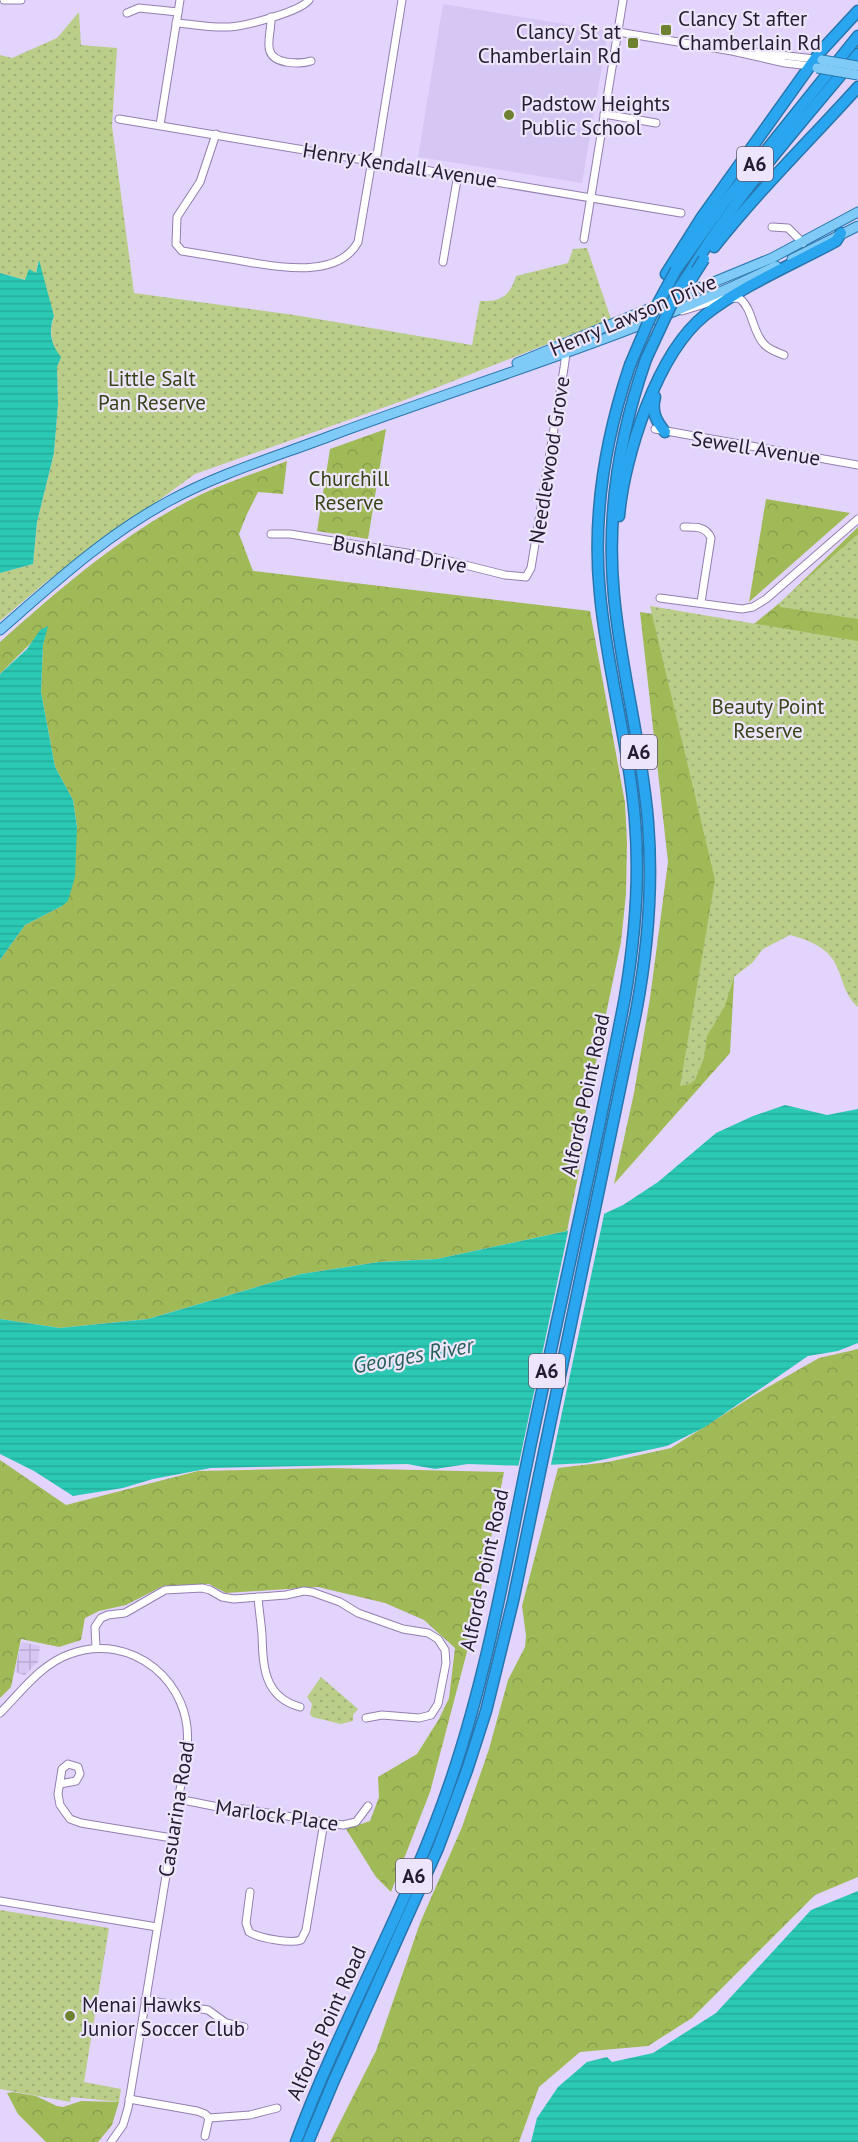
<svg xmlns="http://www.w3.org/2000/svg" width="858" height="2142" viewBox="0 0 858 2142" font-family="'PT Sans',sans-serif">
<style>
.built{fill:#d6c6f4}
.industrial{fill:url(#industrial-grid)}
.forest{fill:url(#forest-crowns)}
.park{fill:url(#park-dots)}
.water{fill:url(#water-rules)}
.pier{fill:#e3d4fe}
.lines{fill:none;stroke-linecap:round;stroke-linejoin:round}
.minor-casing{stroke:#927fb0;stroke-width:9}
.major-casing{stroke:#2876ad;stroke-width:11}
.highway-casing{stroke:#2876ad;stroke-width:13}
.minor{stroke:#fff;stroke-width:7}
.major{stroke:#7fcaf6;stroke-width:9}
.highway{stroke:#2aa6f0;stroke-width:10}
.major-bridge-casing{stroke:#2876ad;stroke-width:11;stroke-linecap:butt}
.highway-bridge-casing{stroke:#2876ad;stroke-width:13;stroke-linecap:butt}
.major-bridge{stroke:#7fcaf6;stroke-width:9}
.highway-bridge{stroke:#2aa6f0;stroke-width:10}
.poi-dot{fill:#6d8131;stroke:#ede5fb;stroke-width:2}
.labels{text-anchor:middle;dominant-baseline:central;stroke-width:4.5;stroke-linejoin:round;paint-order:stroke}
.shield{fill:#ede5fb;stroke:#60586d;stroke-width:1.5}
.shield-label{font-size:20px;font-weight:bold;fill:#241c30}
.poi-label{font-size:21px;fill:#241c30;stroke:#ede5fb;text-anchor:start}
.street-label{font-size:21px;fill:#241c30;stroke:#ede5fb}
.park-label{font-size:21px;fill:#38431a;stroke:#ede5fb}
.water-label{font-size:22px;font-style:italic;fill:#28635a;stroke:#ede5fb}
</style>
<defs>
<pattern id="industrial-grid" width="8" height="8" patternUnits="userSpaceOnUse" patternTransform="scale(1.5)"><rect width="8" height="8" fill="#d6c6f4"/><path d="M0 4h8M4 0v8" fill="none" stroke="#b8aad2"/></pattern>
<pattern id="forest-crowns" width="20" height="18" patternUnits="userSpaceOnUse" patternTransform="scale(1.5)"><rect width="20" height="18" fill="#a1ba58"/><path d="M2 6a3 3 0 1 1 6 0M12 15a3 3 0 1 1 6 0" fill="none" stroke="#8a9f4d"/></pattern>
<pattern id="park-dots" width="8" height="8" patternUnits="userSpaceOnUse" patternTransform="scale(1.5)"><rect width="8" height="8" fill="#bacd89"/><path d="M2 2h.1M6 6h.1" fill="none" stroke="#a0af77" stroke-width="1.8" stroke-linecap="round"/></pattern>
<pattern id="water-rules" width="6" height="5" patternUnits="userSpaceOnUse" patternTransform="scale(1.5)"><rect width="6" height="5" fill="#2bc9b4"/><path d="M0 2.5h6" fill="none" stroke="#26ac9b"/></pattern>
</defs>
<rect width="100%" height="100%" fill="#e3d4fe"/>
<polygon class="built" points="443,4 608,31 582,183 418,157"/>
<polygon class="industrial" points="21,1642 40,1646 38,1662 25,1675 15,1672"/>
<g class="forest">
<polygon points="386,429 368,539 317,531 330,449"/>
<path d="M287,461L283,494L258,492L247,514L239,534L253,571L590,611L625,803L627,843L626,894L621,942L584,1120L582,1156L567,1231L437,1259L379,1262L301,1274L148,1319L60,1328L0,1319V960L25,925L62,906L77,827L73,800L55,767L41,692L43,645L47,627L0,674V642C63,586 126,531 202,494C229,481 259,472 287,461Z"/>
<polygon points="766,499 850,513 749,602"/>
<polygon points="858,527 858,957 742,836 730,1053 614,1184 634,1093 650,998 668,862 640,612 749,628 782,601"/>
<polygon points="858,1349 858,1877 815,1895 692,2018 648,2046 580,2052 539,2087 519,2142 330,2142 376,2051 420,1923 462,1827 489,1749 508,1680 525,1647 526,1636 522,1606 558,1468 608,1462 671,1448 756,1394 819,1358"/>
<polygon points="0,1460 66,1505 198,1471 331,1468 504,1472 473,1629 430,1792 391,1892 376,1877 346,1829 370,1821 379,1797 378,1777 417,1754 439,1719 449,1698 455,1648 424,1620 385,1603 318,1587 226,1593 209,1584 163,1586 126,1605 99,1611 85,1618 81,1640 59,1647 21,1639 11,1687 0,1698"/>
<polygon points="13,2092 36,2096 57,2106 63,2107 81,2101 119,2102 112,2125 98,2142 46,2142 18,2114 7,2093"/>
</g>
<g class="park">
<path d="M79,12L81,45L117,48L112,126L134,293L294,315L472,345L480,301C501,302 510,296 516,276L568,263L573,249L587,248L611,319L405,400L195,474L46,582L0,621V573L33,564L37,522L54,453L58,404L57,367L60,358C51,344 49,332 54,316L38,262L36,273L25,280L0,273V55L12,58L57,38Z"/>
<polygon points="858,534 858,619 780,607 779,603"/>
<path d="M650,606L858,641V1007C841,992 843,972 831,957C821,944 804,939 790,935L763,949L752,963L734,977L725,1006L707,1036L704,1058L695,1080L690,1084L680,1086L715,880Z"/>
<polygon points="321,1677 358,1709 353,1715 353,1721 341,1724 312,1717 310,1714 312,1704 307,1697"/>
<polygon points="0,1910 109,1928 84,2082 121,2089 119,2102 71,2097 70,2102 0,2089"/>
</g>
<g class="water">
<path d="M39,260L54,316C48,332 51,344 61,357L57,367L58,404L54,453L37,522L33,564L0,573V273L25,280L29,269L36,273Z"/>
<polygon points="48,626 43,645 41,692 55,767 73,800 77,827 75,877 68,901 62,906 25,925 0,960 0,674 27,649 40,630"/>
<polygon points="785,1105 827,1115 858,1109 858,1343 838,1351 808,1356 705,1427 667,1446 587,1463 527,1466 468,1464 435,1469 407,1464 211,1468 153,1479 123,1488 73,1496 34,1471 0,1454 0,1319 60,1328 148,1319 301,1274 379,1262 437,1259 567,1231 623,1205 658,1182 716,1133 753,1116"/>
<polygon points="858,1891 858,2142 531,2142 537,2118 558,2087 587,2062 607,2057 612,2062 653,2053 716,2013 811,1910"/>
</g>
<polygon class="pier" points="605,1210 550,1469 518,1468 569,1227"/>
<g class="lines">
<g class="minor-casing">
<g id="minor">
<polyline points="4,0 21,0"/>
<polyline points="127,13 139,8 178,12"/>
<path d="M271,17C272,36 259,57 286,62C295,63 302,64 311,61"/>
<path d="M176,23C193,24 212,28 229,27C245,26 300,12 309,0"/>
<polyline points="618,32 732,51 785,63 810,66"/>
<polyline points="752,52 815,59"/>
<polyline points="604,114 656,123"/>
<polyline points="119,119 681,213"/>
<polyline points="160,125 180,0"/>
<path d="M216,134L200,182L177,217L176,244L182,251C200,254 218,257 237,260C271,266 337,281 358,242L372,160"/>
<polyline points="376,161 402,0"/>
<polyline points="772,227 788,228 803,243"/>
<polyline points="584,239 623,0"/>
<polyline points="443,262 458,174"/>
<path d="M682,311L721,299L739,298C753,308 752,332 764,344C769,350 777,352 784,355"/>
<polyline points="655,429 858,465"/>
<path d="M684,527C695,527 706,526 711,538L701,602"/>
<polyline points="271,534 290,534 437,558 505,575 526,577 531,568 564,368 566,353 563,345"/>
<polyline points="660,598 742,609 753,607 766,599 858,519"/>
<path d="M258,1597C259,1610 261,1622 262,1635C263,1667 264,1697 300,1707"/>
<polyline points="96,1648 95,1627 101,1618 108,1615 125,1613 165,1590 202,1588 210,1590 222,1597 234,1599 286,1595 304,1591 312,1592 340,1602 358,1613 403,1629 428,1633 438,1639 445,1650 446,1663 438,1704 431,1715 419,1718 382,1715 366,1718"/>
<path d="M0,1713C21,1692 41,1664 70,1654C132,1631 194,1683 187,1747L128,2108L123,2125L111,2142"/>
<polyline points="60,1784 76,1781 80,1774 78,1767 68,1764 62,1769 58,1794 60,1805 70,1819 81,1823 172,1838"/>
<polyline points="178,1799 228,1809 243,1809 343,1825 356,1822 368,1806"/>
<path d="M250,1892L246,1923L249,1932C259,1938 290,1944 301,1940L306,1930L324,1822"/>
<polyline points="0,1901 157,1927"/>
<polyline points="145,2000 208,2010 226,2023 244,2027"/>
<polyline points="129,2099 197,2111 205,2114 209,2118 250,2115 277,2108"/>
<polyline points="205,2136 209,2118"/>
</g>
</g>
<g class="major-casing">
<g id="major">
<polyline points="792,259 858,226"/>
<polyline points="517,363 772,258 858,212"/>
<path d="M0,630C54,583 106,535 169,501C220,473 278,456 333,435C481,380 634,336 776,266"/>
</g>
</g>
<g class="highway-casing">
<g id="highway">
<path d="M714,247C759,190 810,140 858,87"/>
<polyline points="676,270 724,203 858,36"/>
<path d="M690,272C737,194 800,125 858,54"/>
<polyline points="666,274 702,217 820,52 858,11"/>
<path d="M655,397C651,411 656,421 665,432"/>
<path d="M619,516C624,457 657,353 705,315C745,284 792,265 836,241L841,233"/>
<path d="M296,2142C342,2018 410,1903 452,1777C489,1667 508,1552 532,1438C563,1291 597,1144 625,997C635,938 640,879 635,820C629,744 607,670 600,594C592,516 605,439 630,365"/>
<path d="M308,2142L334,2080L438,1848L467,1770L486,1711L513,1601L636,1012C648,949 653,886 648,822C642,746 621,672 614,596C606,515 619,436 646,359"/>
</g>
</g>
<use href="#minor" class="minor"/>
<use href="#major" class="major"/>
<use href="#highway" class="highway"/>
<g class="major-bridge-casing">
<g id="major-bridge">
<polyline points="822,60 858,66"/>
<polyline points="817,68 858,75"/>
</g>
</g>
<g class="highway-bridge-casing">
<g id="highway-bridge">
<polyline points="690,281 704,259"/>
<polyline points="646,359 679,288 690,272"/>
<polyline points="630,365 650,318 676,270"/>
</g>
</g>
<use href="#major-bridge" class="major-bridge"/>
<use href="#highway-bridge" class="highway-bridge"/>
</g>
<g class="poi-dot">
<rect x="660" y="24" width="12" height="12" rx="3"/>
<rect x="627" y="37" width="12" height="12" rx="3"/>
<circle cx="509" cy="115" r="6"/>
<circle cx="70" cy="2016" r="6"/>
</g>
<g class="labels">
<g class="shield">
<rect x="737" y="147" width="36" height="34" rx="4.5"/>
<rect x="621" y="735" width="36" height="34" rx="4.5"/>
<rect x="529" y="1354" width="36" height="34" rx="4.5"/>
<rect x="396" y="1859" width="36" height="34" rx="4.5"/>
</g>
<g class="shield-label">
<text x="755" y="164">A6</text>
<text x="639" y="752">A6</text>
<text x="547" y="1371">A6</text>
<text x="414" y="1876">A6</text>
</g>
<g class="poi-label">
<text x="678" y="18">Clancy St after<tspan x="678" dy="24">Chamberlain Rd</tspan></text>
<text x="621" y="31" text-anchor="end">Clancy St at<tspan x="621" dy="24">Chamberlain Rd</tspan></text>
<text x="521" y="103">Padstow Heights<tspan x="521" dy="24">Public School</tspan></text>
<text x="82" y="2004">Menai Hawks<tspan x="82" dy="24">Junior Soccer Club</tspan></text>
</g>
<g class="street-label">
<text transform="translate(400 165) rotate(9)">Henry Kendall Avenue</text>
<text transform="translate(633 315) rotate(-23)">Henry Lawson Drive</text>
<text transform="translate(756 448) rotate(9)">Sewell Avenue</text>
<text transform="translate(549 460) rotate(-81)">Needlewood Grove</text>
<text transform="translate(400 554) rotate(10)">Bushland Drive</text>
<text transform="translate(585 1095) rotate(-78)">Alfords Point Road</text>
<text transform="translate(484 1570) rotate(-78)">Alfords Point Road</text>
<text transform="translate(176 1809) rotate(-81)">Casuarina Road</text>
<text transform="translate(277 1815) rotate(8)">Marlock Place</text>
<text transform="translate(326 2023) rotate(-66)">Alfords Point Road</text>
</g>
<g class="park-label">
<text x="152" y="378">Little Salt<tspan x="152" dy="24">Pan Reserve</tspan></text>
<text x="349" y="478">Churchill<tspan x="349" dy="24">Reserve</tspan></text>
<text x="768" y="706">Beauty Point<tspan x="768" dy="24">Reserve</tspan></text>
</g>
<g class="water-label">
<text transform="translate(413 1355) rotate(-10)">Georges River</text>
</g>
</g>
</svg>
